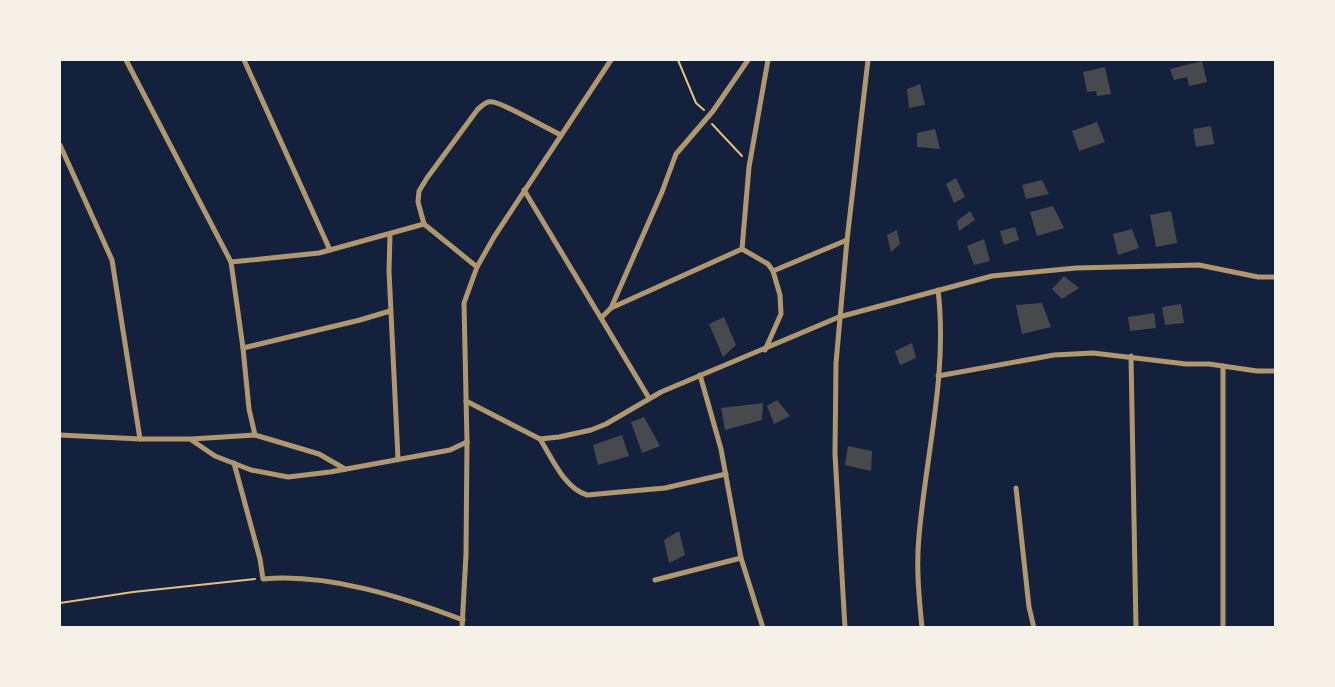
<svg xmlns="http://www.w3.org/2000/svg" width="1335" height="687" viewBox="0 0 1335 687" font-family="'Space Grotesk',sans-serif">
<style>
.building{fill:#48494c}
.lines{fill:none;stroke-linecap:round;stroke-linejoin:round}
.path{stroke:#e5c07b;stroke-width:2}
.minor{stroke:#b1986c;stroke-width:5}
</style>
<rect width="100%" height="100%" fill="#14213d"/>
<g class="building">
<polygon points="1202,61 1207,82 1189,86 1187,77 1174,80 1170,69"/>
<polygon points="1105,67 1111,94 1097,96 1096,91 1087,92 1083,72"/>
<polygon points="920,84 925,105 909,108 907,89"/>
<polygon points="1097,122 1105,142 1079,151 1072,131"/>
<polygon points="1211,126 1214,144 1196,147 1193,129"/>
<polygon points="935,129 940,149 917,147 917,133"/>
<polygon points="956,178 965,197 954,203 946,184"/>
<polygon points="1042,180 1049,194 1026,199 1022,185"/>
<polygon points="1053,206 1064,228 1037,236 1030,212"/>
<polygon points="970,211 975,220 959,231 957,221"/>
<polygon points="1171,211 1177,243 1156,247 1150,215"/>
<polygon points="1015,227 1019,240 1004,245 1000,231"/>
<polygon points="1132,229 1139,248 1118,255 1113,234"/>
<polygon points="897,230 900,244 891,252 887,235"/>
<polygon points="984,239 990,261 974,265 967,246"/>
<polygon points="1064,276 1079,288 1062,299 1052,289"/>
<polygon points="1042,303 1051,327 1022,334 1016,305"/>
<polygon points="1181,304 1184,323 1165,325 1162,307"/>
<polygon points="1154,313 1156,328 1130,331 1128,317"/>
<polygon points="724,317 736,345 723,357 709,324"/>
<polygon points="912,343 916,358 900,365 895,351"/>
<polygon points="777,400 790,416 774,424 767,406"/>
<polygon points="763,403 762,420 725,430 721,408"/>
<polygon points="644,417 660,446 642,453 631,422"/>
<polygon points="622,435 629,456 598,465 593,445"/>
<polygon points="848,446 872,451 871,471 845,465"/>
<polygon points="679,531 685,555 669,563 664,540"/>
</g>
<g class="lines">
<g class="path">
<polyline points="678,60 696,103 704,110"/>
<polyline points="712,124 742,156"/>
<polyline points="60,603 133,592 255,579"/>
</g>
<g class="minor">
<polyline points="126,60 231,262 243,348 249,409 255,435"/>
<polyline points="244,60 330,250"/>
<polyline points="60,145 112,260 140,439"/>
<polyline points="524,190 649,398"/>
<polyline points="390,234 389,271 398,459"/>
<polyline points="742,249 749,167 768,60"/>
<polyline points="742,249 768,264 773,271 780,295 781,314 765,350"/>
<polyline points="231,262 319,253 424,224"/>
<path d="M477,267L424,224L418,202L419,191L427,178L478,109C483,105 486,101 493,102C501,102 548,129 561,135"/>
<polyline points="773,271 847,240"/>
<polyline points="611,308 662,192 676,154 713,111 748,60"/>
<polyline points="602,317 611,308 742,249"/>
<polyline points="243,348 360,320 390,311"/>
<polyline points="1131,356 1136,628"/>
<polyline points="700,375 721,449 741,558 763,628"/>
<polyline points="938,376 1054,355 1093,353 1186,364 1209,364 1257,371 1276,371"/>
<polyline points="466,401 540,439 559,437 591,430 606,424 661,392 839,317 992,276 1076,268 1199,265 1258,277 1276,277"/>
<polyline points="60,435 140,439 190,439 215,456 251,470 288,477 330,472 450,450 467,442"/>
<polyline points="191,439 255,435 319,454 345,469"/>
<path d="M540,439C552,458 564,488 587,495L665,488L726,474"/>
<path d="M234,463L260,559L263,579C327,573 403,597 463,620"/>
<polyline points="1016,488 1029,607 1034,628"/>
<polyline points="655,580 741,558"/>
<polyline points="462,628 466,554 467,442 464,303 477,267 494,237 611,60"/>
<polyline points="845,628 835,454 836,363 847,240 868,60"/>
<path d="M922,628C919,597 916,567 919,536C926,454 948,373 938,290"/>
<polyline points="1223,628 1223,366"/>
</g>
</g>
<rect width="1335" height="687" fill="none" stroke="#f6f1e7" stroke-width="122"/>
</svg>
